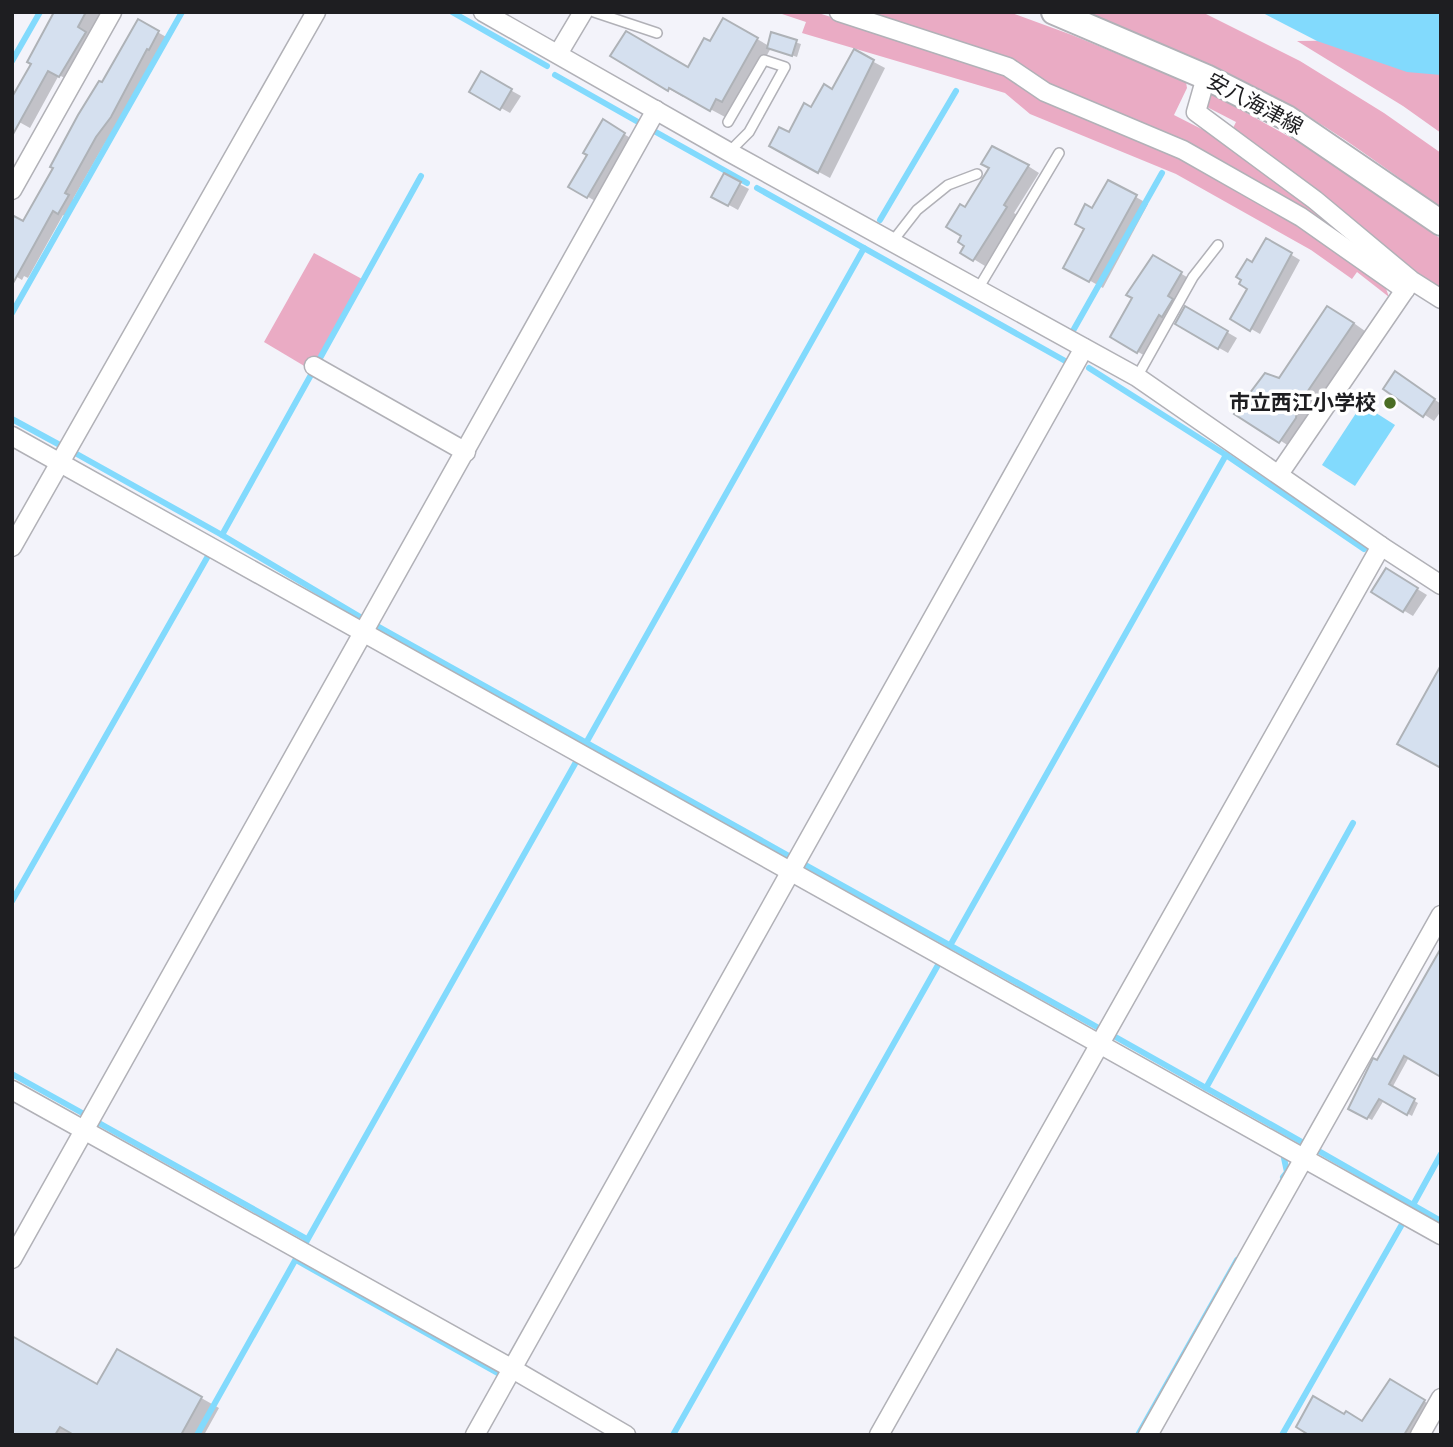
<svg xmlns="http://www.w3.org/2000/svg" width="1453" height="1447" viewBox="0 0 1453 1447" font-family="Karla,'Noto Sans JP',sans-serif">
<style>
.green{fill:#eaabc4}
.water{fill:#82dafd}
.shadow{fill:#0003}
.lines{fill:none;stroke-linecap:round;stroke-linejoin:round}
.stream{stroke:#82dafd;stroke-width:6}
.building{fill:#d5e0ef;stroke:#aeb2b7;stroke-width:2}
.service-casing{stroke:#b1b1b7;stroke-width:12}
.minor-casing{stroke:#b1b1b7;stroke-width:21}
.secondary-casing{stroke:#b1b1b7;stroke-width:28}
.service{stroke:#fff;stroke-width:9}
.minor{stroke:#fff;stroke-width:18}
.secondary{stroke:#fff;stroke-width:24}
.poi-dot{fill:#4a6d24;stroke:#fff;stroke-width:2.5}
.labels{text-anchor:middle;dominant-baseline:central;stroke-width:7;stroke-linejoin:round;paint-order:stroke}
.street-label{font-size:21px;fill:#1e1e21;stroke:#fff}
.poi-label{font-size:21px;font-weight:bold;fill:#1e1e21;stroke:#fff;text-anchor:end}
</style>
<rect width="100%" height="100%" fill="#f3f3fa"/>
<g class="green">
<polygon points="776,12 815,12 972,61 1007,77 1033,94 1179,154 1296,221 1384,283 1389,297 1357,272 1352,279 1311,250 1176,174 1030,114 1005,93 802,33 806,22"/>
<polygon points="853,12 1009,12 1072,35 1186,82 1187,88 1174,115 1227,142 1304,200 1346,236 1344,239 1186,146"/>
<path d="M1082,12H1202L1300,61L1384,113L1441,153V208C1391,172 1340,134 1286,103C1221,67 1151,41 1082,12Z"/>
<polygon points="1376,40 1441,54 1441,133 1403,106 1297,41"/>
<polygon points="1211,93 1318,153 1441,239 1441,294 1231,132 1236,122 1205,106"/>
<polygon points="314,253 362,279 311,370 264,342"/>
</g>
<g class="water">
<polygon points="1261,12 1441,12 1441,75 1407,72 1317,41"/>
<polygon points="1362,404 1395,425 1355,486 1322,465"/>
</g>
<g class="shadow">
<polygon points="59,12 110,12 70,81 59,75 30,128 12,118"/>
<polygon points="724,20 769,46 772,35 801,44 797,57 771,48 736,109 731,106 725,117 684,95 683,97 612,56 688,70 711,44"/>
<polygon points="138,21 168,38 159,53 157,52 120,122 105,143 73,199 77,202 68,218 63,215 28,278 24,276 22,280 12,274 55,168"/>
<polygon points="855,52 885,68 830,178 771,146 789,134 833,91"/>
<polygon points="481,74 521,96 510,113 471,91"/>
<polygon points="603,122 634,140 597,202 571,187 589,154"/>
<polygon points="1028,166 1039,173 1014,213 1017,215 985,266 962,252 967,245 966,209"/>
<polygon points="724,176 749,189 738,210 713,196"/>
<polygon points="1136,197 1148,204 1103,288 1078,274 1093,211"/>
<polygon points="1267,240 1300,260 1260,334 1232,318 1250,288 1243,280"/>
<polygon points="1154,257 1190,279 1147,357 1112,337"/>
<polygon points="1186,308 1237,338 1228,353 1177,324"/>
<polygon points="1348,319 1372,336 1300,453 1237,413 1280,380"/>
<polygon points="1405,379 1441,404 1441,411 1434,421 1385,388"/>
<polygon points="1386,570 1427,595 1413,616 1373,592"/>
<polygon points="1441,951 1409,1057 1392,1088 1418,1103 1412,1116 1384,1100 1372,1120 1350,1108"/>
<polygon points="118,1351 219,1408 204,1435 12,1435 97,1386"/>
<polygon points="1390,1382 1436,1408 1418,1435 1313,1435 1345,1416 1363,1423"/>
</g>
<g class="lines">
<g class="stream">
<polyline points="452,12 547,66"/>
<polyline points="12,61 40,12"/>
<polyline points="555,75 638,122"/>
<polyline points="654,131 747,183"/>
<polyline points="757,188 1067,362"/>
<polyline points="880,220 956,91"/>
<polyline points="12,313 182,12"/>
<polyline points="1074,329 1162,173"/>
<polyline points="319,360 421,176"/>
<polyline points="1089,368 1226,455 1364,549"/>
<polyline points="12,419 58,444"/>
<polyline points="75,453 222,535 362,618"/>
<polyline points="222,535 312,373"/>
<polyline points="379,627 789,856"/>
<polyline points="586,743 864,248"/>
<polyline points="802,863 1097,1027"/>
<polyline points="12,901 208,556"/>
<polyline points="947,951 1226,455"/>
<polyline points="1112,1035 1302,1142"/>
<polyline points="12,1074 84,1114"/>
<polyline points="1206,1088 1353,823"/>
<polyline points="99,1123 307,1239"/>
<polyline points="1317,1150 1441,1221"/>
<polyline points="1283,1177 1287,1172 1284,1158"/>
<polyline points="1413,1205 1441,1154"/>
<polyline points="305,1244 576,762"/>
<polyline points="296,1260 501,1375"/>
<polyline points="197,1435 297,1257"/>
<polyline points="673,1435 938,965"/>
<polyline points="1138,1435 1237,1260"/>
<polyline points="1282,1435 1401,1226"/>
</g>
</g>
<g class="building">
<polygon points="54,12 86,12 78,27 86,32 59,77 48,71 12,136 12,97 31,64 27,62"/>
<polygon points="723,18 758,38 722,102 716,99 710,111 669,88 668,91 610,56 626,31 688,67 704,38 710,41"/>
<polygon points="138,19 159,31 149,50 147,49 111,117 96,137 65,193 69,195 58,214 53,211 12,285 12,215 23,221 53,168 50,167 78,115 99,81 102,82"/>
<polygon points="771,32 797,40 792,56 767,48"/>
<polygon points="854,49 874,60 818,173 769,146 779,127 789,132 804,103 811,107 824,84 832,89"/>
<polygon points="481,71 512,89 500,110 469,92"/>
<polygon points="603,119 625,133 587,198 568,187 587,155 583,153"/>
<polygon points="992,146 1029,165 1004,205 1007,207 973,261 960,253 964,246 958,242 961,236 946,227 960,204 965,207 989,168 981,164"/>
<polygon points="724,173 741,182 728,206 711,197"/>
<polygon points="1108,180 1137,195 1089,282 1063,268 1084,229 1075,224 1085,204 1092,208"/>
<polygon points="1266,238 1292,253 1250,331 1230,319 1247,289 1239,284 1241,280 1236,277 1247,259 1252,262"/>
<polygon points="1153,255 1182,272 1168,296 1173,299 1162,317 1159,315 1137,353 1110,337 1132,298 1126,295"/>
<polygon points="1185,306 1228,331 1218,349 1175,324"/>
<polygon points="1327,306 1354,323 1297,407 1296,418 1279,443 1234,414 1265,373 1279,378"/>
<polygon points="1395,371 1435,399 1423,417 1383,389"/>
<polygon points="1386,568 1418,588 1403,612 1371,592"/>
<polygon points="1441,665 1441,768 1397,744"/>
<polygon points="1441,948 1441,1077 1404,1056 1389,1084 1415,1099 1407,1115 1379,1099 1367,1119 1348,1109 1373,1058 1377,1060"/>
<polygon points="12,1336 97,1384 117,1349 202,1397 181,1435 74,1435 60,1427 55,1435 12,1435"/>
<polygon points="1390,1379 1425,1400 1404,1435 1309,1435 1296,1427 1313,1396 1344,1414 1346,1411 1362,1421"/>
</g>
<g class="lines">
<g class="service-casing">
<g id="service">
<polyline points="594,12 657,33"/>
<polyline points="728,122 764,60 785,67 749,132 729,152"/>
<polyline points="892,242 917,210 948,185 977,174"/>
<polyline points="978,289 1059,153"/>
<polyline points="1137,377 1193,277 1218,245"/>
</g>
</g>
<g class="minor-casing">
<g id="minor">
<polyline points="483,12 729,152 1137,377 1381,546 1441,585"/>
<polyline points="839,12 1008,67 1045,92 1183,150 1301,217 1405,290"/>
<polyline points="558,54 583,12"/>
<polyline points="1206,77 1196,112 1315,200 1411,280 1441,299"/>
<polyline points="12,190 112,12"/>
<polyline points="314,366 466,452"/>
<polyline points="12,436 1441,1235"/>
<polyline points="1279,474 1411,281"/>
<polyline points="12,547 316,12"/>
<polyline points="12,1090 511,1368 626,1435"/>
<polyline points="12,1259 656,110"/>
<polyline points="475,1435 1084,348"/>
<polyline points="879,1435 1381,546"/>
<polyline points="1148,1435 1441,915"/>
<polyline points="1420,1435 1441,1398"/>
</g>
</g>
<g class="secondary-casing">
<polyline id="secondary" points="1054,12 1206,77 1287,118 1441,223"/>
</g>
<use href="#service" class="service"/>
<use href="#minor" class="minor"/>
<use href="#secondary" class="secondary"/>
</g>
<circle class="poi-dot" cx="1390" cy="403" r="7"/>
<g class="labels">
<g class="street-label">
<text transform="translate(1255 104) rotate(28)">安八海津線</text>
</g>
<g class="poi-label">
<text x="1376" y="403">市立西江小学校</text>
</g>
</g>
<rect width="1453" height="1447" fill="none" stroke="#1e1e21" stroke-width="28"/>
</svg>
